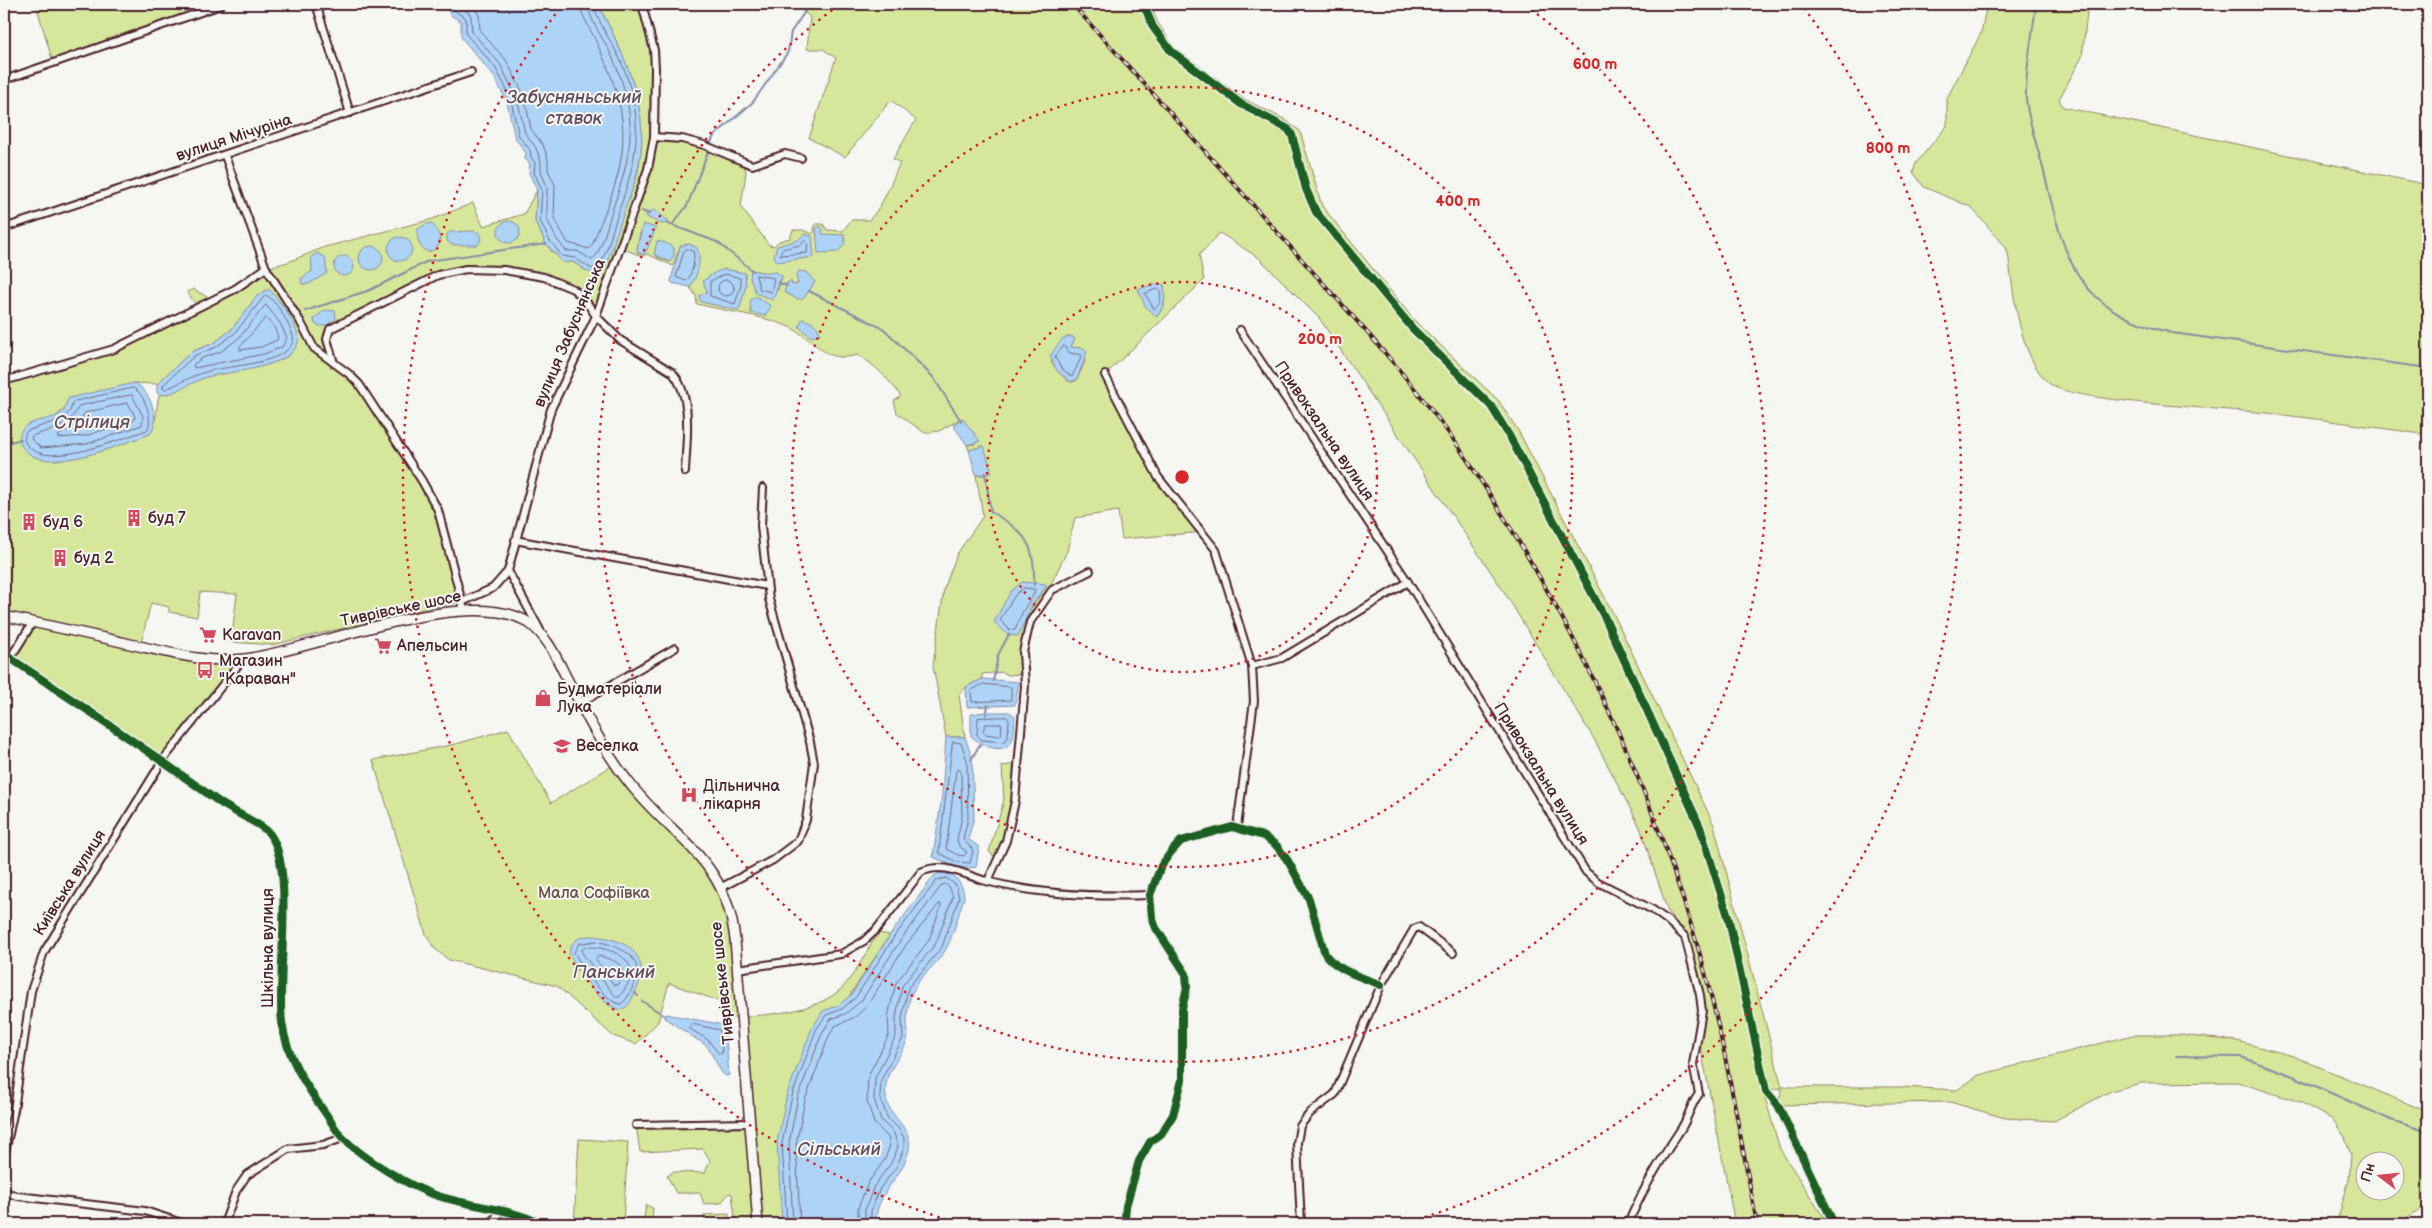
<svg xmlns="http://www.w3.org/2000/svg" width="2432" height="1228" viewBox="0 0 2432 1228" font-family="'Balsamiq Sans',sans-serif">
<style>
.green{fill:#d6e79b;stroke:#908363;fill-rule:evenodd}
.water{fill:#add4f7;stroke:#858ca5}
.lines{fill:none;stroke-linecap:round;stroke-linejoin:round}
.shore{stroke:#72677d;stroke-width:1}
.stream{stroke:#858ca5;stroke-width:2}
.minor-casing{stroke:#4a1f2b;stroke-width:10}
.secondary-casing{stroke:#4a1f2b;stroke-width:12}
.minor{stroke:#f6f6f2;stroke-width:6}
.secondary{stroke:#f6f6f2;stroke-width:9}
.rail-casing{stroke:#4a1f2b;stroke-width:4}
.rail{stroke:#f6f6f2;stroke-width:2;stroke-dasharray:5.5;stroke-linecap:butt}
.cycleway-casing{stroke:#f6f6f2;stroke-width:11}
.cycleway{stroke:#1b5e20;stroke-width:8}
.ring{fill:none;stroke:#d62828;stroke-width:2.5;stroke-dasharray:2.5 5}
.labels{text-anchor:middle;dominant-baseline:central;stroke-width:4;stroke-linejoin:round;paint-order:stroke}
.street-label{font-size:16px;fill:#4a1f2b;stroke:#f6f6f2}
.poi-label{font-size:16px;fill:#4a1f2b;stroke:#f6f6f2;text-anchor:start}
.park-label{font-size:16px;fill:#6d5147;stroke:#f6f6f2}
.water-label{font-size:18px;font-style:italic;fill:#634c5e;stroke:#f6f6f2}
.centre{fill:#d62828;stroke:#f6f6f2;stroke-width:2.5}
.ring-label{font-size:15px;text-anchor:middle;font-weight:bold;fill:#d62828;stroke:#f6f6f2;stroke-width:4;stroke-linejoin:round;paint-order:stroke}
</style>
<rect width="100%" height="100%" fill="#f6f6f2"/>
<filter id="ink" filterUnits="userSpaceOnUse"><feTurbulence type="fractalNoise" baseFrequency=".02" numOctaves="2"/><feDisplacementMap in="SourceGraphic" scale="10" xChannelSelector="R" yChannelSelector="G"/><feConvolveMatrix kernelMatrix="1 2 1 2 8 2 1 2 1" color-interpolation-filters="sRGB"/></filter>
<g filter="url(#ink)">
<g class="green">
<polygon points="36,4 226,4 53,63"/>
<path d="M598,4H642L654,50V137L682,139L743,162L746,172L741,207L769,245L774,246L779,241L790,238L793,230H803L812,234L814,232L815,224H823L827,230L843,231L851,220H869C884,205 891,182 900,163L893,159L916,120L891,100L845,157L809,138L836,58L823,49H807L810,17L800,9L802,4H1150L1158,23L1174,47L1244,99L1284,119L1300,131L1322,206L1415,321L1498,400L1519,432L1615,617L1714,825L1782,1087H1901L1957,1090L1979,1075L2133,1035H2180L2237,1041L2293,1056L2428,1112V1204L2397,1224H2339L2337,1222L2349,1180L2351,1155L2345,1137L2333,1120L2300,1102L2237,1082L2141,1083L2111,1091L2054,1121L2005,1118L1950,1102L1778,1105L1782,1088L1763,1091L1780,1149L1828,1224H1735L1698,1033L1704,1006L1686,936L1668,912L1640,827L1594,739L1503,590L1319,318L1259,258L1220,233L1199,255L1204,280L1105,375L1150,463L1204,532L1122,539L1118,511L1075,518L1067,551L1049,588L1028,621L1023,639L1022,674L1008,675L1003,672L982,674V679L966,687L959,695L965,737H946L933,666L944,589L957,554L983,516L976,475H986L983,446L969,450L967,445L975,444L962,418L939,431L925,433L897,413L894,401L901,396C890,381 874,363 857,355C827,364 818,343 795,330C773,317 724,311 697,304L696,296L690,287L692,284V245L680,247L673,266L647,254L642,256L621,248L596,316L577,293L532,274L451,272L328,333L334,363L349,374L438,510L462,602L428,608L272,645L231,642L237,594L200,592L197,617L169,612V607L151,603L140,646L177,654L243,659L163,760L10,658L33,623L4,616V383L115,351L199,309L187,292L193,289L218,303L264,274L266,268L288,262L325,247L433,219L473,203L483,226L524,214L537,190L535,221L546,244L553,253L573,262L585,270L603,267L637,176C652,110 627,61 598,4ZM655,228L637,249L640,233ZM661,242L674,248L670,262L657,257ZM751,270L782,276L778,290L752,284ZM791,281L792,285L798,284L799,281L815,282L803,299L785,292L787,283ZM1164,285V307L1156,317ZM270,290C335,366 269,363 210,376C192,380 177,394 159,395C156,408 157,423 150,434L78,457L55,417L66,408L134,383L157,384L191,352L214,343L232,329L257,296ZM1072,336L1074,339L1071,347L1074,349L1081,347L1085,362L1076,381L1071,382L1066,380L1051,362ZM1022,582L1046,587L1027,614ZM2364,1160H2394V1190H2364Z"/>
<path d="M1987,4H2088L2082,57L2059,99L2063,107L2428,185V435C2374,427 2321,419 2267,413C2229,409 2071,402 2050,384C2019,359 2013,290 2008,253L2005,246L1971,207L1924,187L1913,172L1916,163L1947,126V98L1981,33Z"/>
<path d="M508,729L551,803L615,764L705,861L727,899L742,1017C774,1014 821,1011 844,986C857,971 867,950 878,933L890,935L846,1001L788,1224H736L732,1194L729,1193L721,1203L704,1204L700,1193H676L667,1176L673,1172L705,1173L710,1160L703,1149L640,1152L636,1125L749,1123L742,1018H728L726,1004L669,983L658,1022L636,1044L613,1036L557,986L449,960L435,949L426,934L373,760L456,744Z"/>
<polygon points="1018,764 1016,787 998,859 989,852 1004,800 1002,766"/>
<polygon points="579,1139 628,1142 623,1224 574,1224"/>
<polygon points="646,1205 653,1208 652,1224 643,1224"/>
<polygon points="729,1214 729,1224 705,1224 704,1215"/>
</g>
<g class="water">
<path d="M442,4H598C623,54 651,106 639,164C635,186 625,208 618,230C613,244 609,269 592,274L573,262L563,263L546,244L535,221L537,190L529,173L530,164L525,159L526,153L515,138L507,102L495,78L461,37V21L452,16Z"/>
<polygon points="654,210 669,221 668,223 661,224 647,217 646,213"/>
<circle cx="509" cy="232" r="11"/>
<path d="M432,223C440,234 446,247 428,252C419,248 417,239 417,230L426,224Z"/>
<polygon points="643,224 656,228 646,252 642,254 638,253 637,249"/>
<polygon points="820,226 823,230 822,234 844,235 845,243 838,252 818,253 816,228"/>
<polygon points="475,231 479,233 481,239 478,245 452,245 447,241 447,234 450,232"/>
<polygon points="804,234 812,236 814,257 777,262 774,256 777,246 798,240"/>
<circle cx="400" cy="249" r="12"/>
<polygon points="657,241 666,243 674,248 674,256 670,262 654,254"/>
<path d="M688,244L696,247C703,257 697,278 690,287L672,283L671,280L680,246Z"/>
<circle cx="371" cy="258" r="12"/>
<polygon points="317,253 325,257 327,273 309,284 302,284 301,279 312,271 311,257"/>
<circle cx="344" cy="266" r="10"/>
<polygon points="724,269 745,273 746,285 740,308 736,310 701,302 699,296 707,292 703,281 714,273"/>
<polygon points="751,270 767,273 776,272 782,276 773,300 756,293 750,278"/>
<polygon points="799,271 806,272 815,282 803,299 797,299 784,292 787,283 791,281 792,285 798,284 796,275"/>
<path d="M1159,283L1164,285C1166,299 1164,306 1157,317L1145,306L1138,289Z"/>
<path d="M266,290H270C279,300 302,330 298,343C289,369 230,371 207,377C194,380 168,400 157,393V384L191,352L214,343L232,329L257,296Z"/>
<polygon points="756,296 771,306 765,316 751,313 750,301"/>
<path d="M325,310L335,311L336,318C330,324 323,329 315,324L314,319Z"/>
<path d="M802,319C811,322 818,324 820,334L811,337L799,327Z"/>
<polygon points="1070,336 1075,339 1071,347 1084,348 1087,352 1077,379 1071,382 1057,371 1050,356 1062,339"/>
<path d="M134,383C149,388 162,421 150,434C121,444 46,478 23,448C19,443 18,436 22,430C29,419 50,421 60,414C67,410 65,403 69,398Z"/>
<polygon points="962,418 980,441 967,445 953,425"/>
<polygon points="984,446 992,473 976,475 969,450"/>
<polygon points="1022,582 1046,584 1046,587 1033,603 1018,636 1008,635 994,622 1011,591"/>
<polygon points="982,679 1019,682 1015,705 967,707 966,687"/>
<path d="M986,712H1009L1015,716C1014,723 1015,734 1012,740C1004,757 981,745 971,736V714Z"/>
<path d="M946,737H965L972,758L974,818L968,839L979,847L976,867C961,871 947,863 933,857L942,795Z"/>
<path d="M939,873L953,875C960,882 964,888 964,898C958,915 954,934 946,949C938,964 920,975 913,991C909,998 907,1012 907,1021C907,1026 909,1034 907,1040C903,1055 888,1068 886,1084C881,1118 914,1123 909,1149C904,1178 875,1191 876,1224H782L777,1142L787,1094L812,1028L823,1011L839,1005L852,994L890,935L934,876Z"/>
<path d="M589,936C626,937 655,956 634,995C631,1000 628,1008 622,1009C605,1013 575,966 569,953C571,941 578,937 589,936Z"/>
<polygon points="666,1014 719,1024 725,1028 729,1075 726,1076 722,1073 707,1046 669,1021 665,1018"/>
</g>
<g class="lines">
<g class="shore">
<path d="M449,4L455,11L466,18V34L495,67L504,84L511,101L519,136L530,150L531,157L535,163L534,172L542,190L540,221L550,241L562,256L575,258L592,269C606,263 611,235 615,222C637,160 647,122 620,59C613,44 596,20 594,4"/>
<path d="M457,4L471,15L472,32L500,64L517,98L525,133L536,148L541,162V171L547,187V219L556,238L566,251H577L592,260C601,253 608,223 612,211C634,148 639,115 610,52C603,38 589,20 588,4"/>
<path d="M471,4L479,15L480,31L506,60L524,95L531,129L543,145L548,159V170L555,185L554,218L568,243L589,249L593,243C603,216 617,187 621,159C630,105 605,60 582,13L581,4"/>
<polygon points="805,241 808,243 807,253 780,255 782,249 800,245"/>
<path d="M687,249L693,251C696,259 692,276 686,281L676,277L684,251Z"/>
<polygon points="725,274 740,278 741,285 735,304 710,296 710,282"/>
<polygon points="756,275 774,278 771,292 760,289"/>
<circle cx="726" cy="288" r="8"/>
<path d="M1157,289L1160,290C1161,297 1161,306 1154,309L1145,294Z"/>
<path d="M266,295C274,299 283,314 287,322C290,329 296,337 292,344C280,366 224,365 202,373C190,377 178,384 166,389H163V385L194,356L216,347L235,333Z"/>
<polygon points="266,305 280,323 287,338 282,347 264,354 194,368 193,365 202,358 220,352 239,338"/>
<polygon points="266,318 274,327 278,337 277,340 261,347 240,350 240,347"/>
<polygon points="1064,346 1070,353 1082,355 1072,377 1061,368 1055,357"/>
<path d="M133,388C144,392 154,420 147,430C122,438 47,471 27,445C23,440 24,436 27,431L62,419L70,411L73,402Z"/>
<path d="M132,395L143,416L142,425L87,444L41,448L31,439L32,436C54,428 68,429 79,406Z"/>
<polygon points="128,403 135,416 134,420 85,436 58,438 59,435 75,426 85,413"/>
<polygon points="1024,588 1034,589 1035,592 1023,611 1015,630 1010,630 1000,620 1015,595"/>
<polygon points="983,684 1011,687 1011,700 972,702 971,691"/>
<polygon points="1007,717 1009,720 1008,737 1004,742 982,740 977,735 978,718"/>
<polygon points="986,724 1002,724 1001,736 985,734 983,731"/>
<polygon points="953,742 961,743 967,760 968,818 963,839 973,850 970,863 957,862 939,853"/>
<polygon points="959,769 961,772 962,817 957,840 959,846 967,852 964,856 958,855 946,849 956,771"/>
<path d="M596,941C618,946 646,955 634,984C631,991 627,1000 621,1004C606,1004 581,965 574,952L579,944Z"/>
<path d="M586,947C601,946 630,953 631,972C631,981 624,991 619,997H616L582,953V950Z"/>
<path d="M598,956C616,960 630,965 617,985H614L596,960Z"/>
<polygon points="692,1024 720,1030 722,1053 719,1054 707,1039 690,1029"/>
<polyline points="787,1224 782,1143 792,1096 816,1030 826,1015 842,1009 856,997 894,937 937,880 946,878 956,885 959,898 942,947 908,988 902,1018 903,1038 881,1080 880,1097 887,1117 899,1129 904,1138 904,1148 897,1166 880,1188 871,1211 871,1224"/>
<polyline points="793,1224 789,1143 798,1097 822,1033 831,1019 845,1014 861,1001 900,941 942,885 945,884 950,888 953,897 936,943 902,986 896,1017 896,1036 875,1078 874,1099 881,1120 894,1133 898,1147 891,1163 874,1186 865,1210 865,1224"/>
<polyline points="800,1224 796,1144 805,1100 829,1036 835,1026 855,1017 866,1007 906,945 940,903 941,906 929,940 896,983 888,1016 889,1035 868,1076 867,1101 874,1123 888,1137 890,1145 885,1159 868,1183 858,1208 858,1224"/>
</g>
<g class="stream">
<path d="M2036,4C2033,34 2025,68 2026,98C2027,118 2039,151 2044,172C2065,260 2075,310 2172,333L2428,368"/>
<polyline points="711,142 714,136 753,102 788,52 791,32 810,4"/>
<polyline points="642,211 649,214"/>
<polyline points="666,223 717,242 753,271"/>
<polyline points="672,225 687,206 708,152"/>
<polyline points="778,282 787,286"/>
<polyline points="809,291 884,329 933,377 961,421"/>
<polyline points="305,311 370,290 428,261 546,244"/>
<polyline points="4,444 21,439"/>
<path d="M985,473L991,512C1025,531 1036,544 1034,585"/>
<polyline points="993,681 998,655 1009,634"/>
<polyline points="986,715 988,705"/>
<polyline points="971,760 980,744"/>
<polyline points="635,993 638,996"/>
<polyline points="642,1001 665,1016"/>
<polyline points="2176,1056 2241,1057 2293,1076 2391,1120 2428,1132"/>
</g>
<g class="minor-casing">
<g id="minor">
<polyline points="316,4 350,113"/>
<polyline points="1131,4 1138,5 1146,10 1153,27 1171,51 1241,104 1288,129 1292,135 1306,189 1316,212 1413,329 1491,406 1510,437 1606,620 1700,827 1728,916 1766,1091 1778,1105 1834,1224"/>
<polyline points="4,80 221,5"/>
<polyline points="654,137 682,139 704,145 752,165 785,154 801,158"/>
<polyline points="225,156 266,268 300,321 314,348 349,374 359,384 422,481 438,510 464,610"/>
<polyline points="4,228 471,72"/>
<path d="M1240,330L1408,582L1586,872L1598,882L1653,910L1668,921L1685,937L1700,995L1702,1011L1693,1064L1699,1094C1690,1105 1689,1117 1681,1129C1661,1159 1642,1190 1628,1224"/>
<path d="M334,363L327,339L330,329L438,275L466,269L504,270L544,277L573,289L583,297L596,316L620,340L672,372C694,397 686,441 685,472"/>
<polyline points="1105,375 1158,477 1216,550 1252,666 1254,701 1237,827"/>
<polyline points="4,381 114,349 235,289 266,268"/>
<polyline points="515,540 767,586"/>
<polyline points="462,602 493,588 508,571"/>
<polyline points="540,630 508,571 551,409 596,316 648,169 654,137 655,69 654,50 642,4"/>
<path d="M10,658C80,705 151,752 219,802C232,811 257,822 267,831C297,860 276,979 282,1022C286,1056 306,1086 326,1114C331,1121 336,1131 343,1138C364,1159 410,1187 438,1196C473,1207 509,1208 542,1224"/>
<polyline points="1252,666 1282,658 1408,582"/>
<polyline points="4,668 33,622"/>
<polyline points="580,703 675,648"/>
<polyline points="988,881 1006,841 1015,801 1025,686 1023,652 1030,622 1052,590 1090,571"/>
<polyline points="722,887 773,860 798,841 806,820 814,763 810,742 769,599 761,526 763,488"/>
<path d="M737,969L841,954L864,941L876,930L921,872C944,861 964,875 986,881C1039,895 1096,897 1150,895"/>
<polyline points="636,1125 750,1123"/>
<polyline points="4,1157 14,1110 31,991 44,952 163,760 243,659"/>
<polyline points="4,1192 18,1196 145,1211 185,1224"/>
<polyline points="224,1224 236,1191 247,1175 288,1149 323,1145 343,1138"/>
<polyline points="489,1224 503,1210"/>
<path d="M1129,1224L1125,1218L1126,1206L1139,1161L1150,1142L1161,1134L1173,1115L1182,1080V1009L1187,987L1186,974L1156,928L1152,917L1150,895L1161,866L1171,852L1181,841L1232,827L1263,836L1276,845L1288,861L1309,899L1325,954C1337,971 1362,977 1381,985"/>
<polyline points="1301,1224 1297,1143 1300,1126 1310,1113 1335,1094 1381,985 1414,929 1419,927 1453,953"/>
</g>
</g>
<g class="secondary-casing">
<path id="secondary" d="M4,616C46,625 88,634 130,644C167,652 207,664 245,659C315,650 470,583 529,623C551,639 559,665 572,688C588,719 605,752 627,780C672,840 726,856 735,940L758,1224"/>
</g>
<use href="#minor" class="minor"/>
<use href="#secondary" class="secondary"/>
<g class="rail-casing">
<path id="rail" d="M1072,4C1149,89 1226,174 1302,260C1350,313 1399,366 1442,424C1468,458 1490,495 1513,532C1591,660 1654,799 1697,944C1724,1035 1739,1131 1757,1224"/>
</g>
<use href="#rail" class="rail"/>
<g class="cycleway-casing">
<g id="cycleway">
<polyline points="1131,4 1138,5 1146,10 1153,27 1171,51 1241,104 1288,129 1292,135 1306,189 1316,212 1413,329 1491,406 1510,437 1606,620 1700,827 1728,916 1766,1091 1778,1105 1834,1224"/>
<path d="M10,658C80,705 151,752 219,802C232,811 257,822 267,831C297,860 276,979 282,1022C286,1056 306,1086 326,1114C331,1121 336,1131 343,1138C364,1159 410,1187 438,1196C473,1207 509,1208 542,1224"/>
<path d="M1129,1224L1125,1218L1126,1206L1139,1161L1150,1142L1161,1134L1173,1115L1182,1080V1009L1187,987L1186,974L1156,928L1152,917L1150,895L1161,866L1171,852L1181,841L1232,827L1263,836L1276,845L1288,861L1309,899L1325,954C1337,971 1362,977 1381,985"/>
</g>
</g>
<use href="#cycleway" class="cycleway"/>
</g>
</g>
<g class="ring">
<circle cx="1182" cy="477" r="195"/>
<circle cx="1182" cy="477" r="390"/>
<path d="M1525 5A584 584 0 1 1 839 5"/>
<path d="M961 1224A779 779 0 0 1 560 8M1804 8A779 779 0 0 1 1403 1224"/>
</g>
<defs>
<g id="building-bare" transform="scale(1.35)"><path d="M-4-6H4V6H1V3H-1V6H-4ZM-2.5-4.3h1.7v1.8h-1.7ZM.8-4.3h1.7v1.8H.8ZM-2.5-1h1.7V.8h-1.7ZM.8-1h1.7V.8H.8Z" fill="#d1495b" stroke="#f6f6f2" stroke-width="2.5" paint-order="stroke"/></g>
<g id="supermarket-bare" transform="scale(1.35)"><path d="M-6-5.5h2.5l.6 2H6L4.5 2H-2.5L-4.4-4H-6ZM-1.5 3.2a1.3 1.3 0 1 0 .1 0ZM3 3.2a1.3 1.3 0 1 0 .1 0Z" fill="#d1495b" stroke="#f6f6f2" stroke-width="2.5" paint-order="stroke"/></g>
<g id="bus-bare" transform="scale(1.35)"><path d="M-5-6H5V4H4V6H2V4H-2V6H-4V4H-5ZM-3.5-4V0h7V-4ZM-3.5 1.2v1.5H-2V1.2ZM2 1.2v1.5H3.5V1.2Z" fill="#d1495b" stroke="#f6f6f2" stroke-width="2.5" paint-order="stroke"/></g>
<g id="shop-bare" transform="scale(1.35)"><path d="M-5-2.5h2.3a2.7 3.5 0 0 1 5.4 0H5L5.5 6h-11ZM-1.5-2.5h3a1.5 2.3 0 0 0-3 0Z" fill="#d1495b" stroke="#f6f6f2" stroke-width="2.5" paint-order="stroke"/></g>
<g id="school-bare" transform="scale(1.35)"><path d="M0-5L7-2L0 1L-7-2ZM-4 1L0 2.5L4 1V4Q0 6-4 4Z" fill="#d1495b" stroke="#f6f6f2" stroke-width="2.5" paint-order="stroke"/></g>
<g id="hospital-bare" transform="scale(1.35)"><path d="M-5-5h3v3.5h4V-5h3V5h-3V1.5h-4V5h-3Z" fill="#d1495b" stroke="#f6f6f2" stroke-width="2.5" paint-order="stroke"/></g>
</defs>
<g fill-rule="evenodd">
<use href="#building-bare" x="134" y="518"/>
<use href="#building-bare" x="29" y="522"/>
<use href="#building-bare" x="60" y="558"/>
<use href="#supermarket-bare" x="208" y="635"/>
<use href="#supermarket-bare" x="383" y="646"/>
<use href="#bus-bare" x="205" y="670"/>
<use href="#shop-bare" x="543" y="698"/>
<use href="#school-bare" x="562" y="746"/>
<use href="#hospital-bare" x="689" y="795"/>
</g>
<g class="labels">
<g class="street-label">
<text transform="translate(234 138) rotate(-18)">вулиця Мічуріна</text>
<text transform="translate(570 333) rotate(-67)">вулиця Забуснянська</text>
<text transform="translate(1324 431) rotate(56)">Привокзальна вулиця</text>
<text transform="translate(401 609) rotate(-12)">Тиврівське шосе</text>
<text transform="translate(1541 774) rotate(58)">Привокзальна вулиця</text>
<text transform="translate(70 883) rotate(-58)">Київська вулиця</text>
<text transform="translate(268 948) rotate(-90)">Шкільна вулиця</text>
<text transform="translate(723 983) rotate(-96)">Тиврівське шосе</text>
</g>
<g class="poi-label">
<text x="148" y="518">буд 7</text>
<text x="43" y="522">буд 6</text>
<text x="74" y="558">буд 2</text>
<text x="222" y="635">Karavan</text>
<text x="397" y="646">Апельсин</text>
<text x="219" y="661">Магазин<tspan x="219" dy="18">"Караван"</tspan></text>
<text x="557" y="689">Будматеріали<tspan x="557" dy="18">Лука</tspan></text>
<text x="576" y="746">Веселка</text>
<text x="703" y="786">Дільнична<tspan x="703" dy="18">лікарня</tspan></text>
</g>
<g class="park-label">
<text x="594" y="893">Мала Софіївка</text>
</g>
<g class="water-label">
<text x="574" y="97">Забусняньський<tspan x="574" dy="21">ставок</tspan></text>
<text x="92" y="422">Стрілиця</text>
<text x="614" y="972">Панський</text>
<text x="839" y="1149">Сільський</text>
</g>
</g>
<circle cx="1182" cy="477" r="8" class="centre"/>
<g class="ring-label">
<text x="1595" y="69">600 m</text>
<text x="1888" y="153">800 m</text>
<text x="1458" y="206">400 m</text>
<text x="1320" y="344">200 m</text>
</g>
<rect width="2432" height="1228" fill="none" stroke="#f6f6f2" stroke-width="20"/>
<rect x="10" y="10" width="2412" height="1208" fill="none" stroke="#4a1f2b" stroke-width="2" filter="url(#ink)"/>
<g transform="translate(2380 1176) rotate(286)"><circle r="24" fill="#f6f6f2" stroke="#b1a0a2"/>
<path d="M0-4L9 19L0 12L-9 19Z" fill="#d1495b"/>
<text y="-8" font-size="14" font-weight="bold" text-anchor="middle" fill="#4a1f2b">Пн</text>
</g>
</svg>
